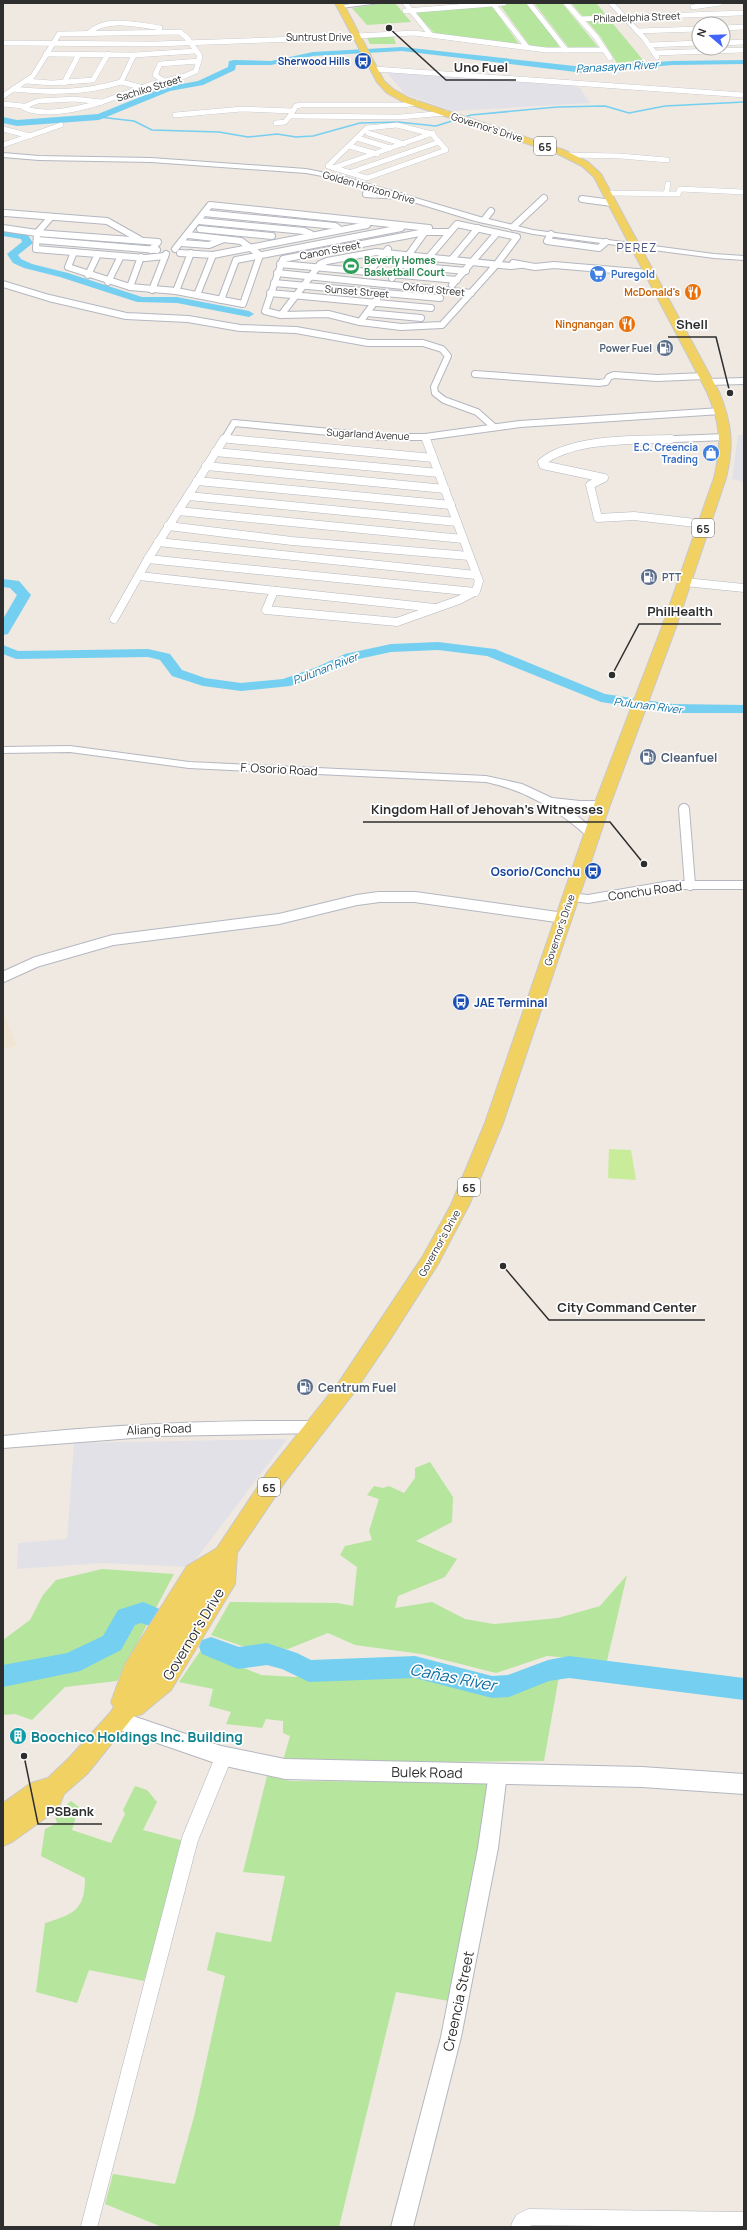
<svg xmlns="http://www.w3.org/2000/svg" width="747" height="2230" viewBox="0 0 747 2230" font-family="Manrope,sans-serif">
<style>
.industrial{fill:#e3e1e8}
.education{fill:#f0e6d1}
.green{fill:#b6e59e}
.pitch{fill:#c9ec9a}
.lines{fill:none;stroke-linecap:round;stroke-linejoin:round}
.stream{stroke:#75cff0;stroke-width:1.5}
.river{fill:#75cff0;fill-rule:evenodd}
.minor-far4-casing{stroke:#b4b7c1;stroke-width:5.5}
.minor-far3-casing{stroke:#b4b7c1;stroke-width:8}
.minor-far2-casing{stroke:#b4b7c1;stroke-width:9}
.minor-far1-casing{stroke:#b4b7c1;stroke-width:12}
.minor-casing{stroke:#b4b7c1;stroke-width:17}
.tertiary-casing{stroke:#b4b7c1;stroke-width:2}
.secondary-casing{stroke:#b4b7c1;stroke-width:2}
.primary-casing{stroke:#c9c9c9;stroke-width:2}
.minor-far4{stroke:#fff;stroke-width:5}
.minor-far3{stroke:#fff;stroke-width:6}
.minor-far2{stroke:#fff;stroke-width:8}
.minor-far1{stroke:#fff;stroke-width:10}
.minor{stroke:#fff;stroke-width:16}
.tertiary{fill:#fff;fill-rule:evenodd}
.secondary{fill:#fff;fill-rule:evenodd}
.primary{fill:#f2d163;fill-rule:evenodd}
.labels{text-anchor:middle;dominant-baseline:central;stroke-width:3.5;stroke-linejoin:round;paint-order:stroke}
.far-street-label{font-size:10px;fill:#2e2e2e;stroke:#fff}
.far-transit-label{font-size:10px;font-weight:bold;fill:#164399;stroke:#fff;text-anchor:end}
.far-leisure-label{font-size:10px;font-weight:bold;fill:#27864d;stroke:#fff;text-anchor:start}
.far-shop-label{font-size:10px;font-weight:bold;fill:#366cbe;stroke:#fff;text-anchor:start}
.far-food-label{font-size:10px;font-weight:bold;fill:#c56008;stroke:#fff;text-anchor:end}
.far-service-label{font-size:10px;font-weight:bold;fill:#4e5e75;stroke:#fff;text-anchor:end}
.far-water-label{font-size:11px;font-style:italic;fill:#0d6fa3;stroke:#fff}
.shield{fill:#fff;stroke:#6d6d6d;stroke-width:1}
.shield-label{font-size:11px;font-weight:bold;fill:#2e2e2e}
.far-quarter-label{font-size:12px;letter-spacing:1px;fill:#4d5680;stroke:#fff}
.service-label{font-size:12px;font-weight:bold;fill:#4e5e75;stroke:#fff;text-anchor:start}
.street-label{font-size:12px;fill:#2e2e2e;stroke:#fff}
.transit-label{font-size:12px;font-weight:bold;fill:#164399;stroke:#fff;text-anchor:end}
.near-street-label{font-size:14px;fill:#2e2e2e;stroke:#fff}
.near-culture-label{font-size:14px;font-weight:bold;fill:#0d838f;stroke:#fff;text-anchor:start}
.near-water-label{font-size:16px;font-style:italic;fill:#0d6fa3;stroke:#fff}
.leader{fill:none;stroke:#2e2e2e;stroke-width:1.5}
.callout-dot{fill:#2e2e2e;stroke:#fff;stroke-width:1.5}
.callout-label{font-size:13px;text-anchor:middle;font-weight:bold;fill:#2e2e2e;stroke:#fff;stroke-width:3.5;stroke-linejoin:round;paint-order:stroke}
</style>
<rect width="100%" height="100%" fill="#efe9e1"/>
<g class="industrial">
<polygon points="390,72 572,84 580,88 590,103 453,111 405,94 388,74"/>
<polygon points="738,435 744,435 744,482 732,479"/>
<polygon points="287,1439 190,1567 102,1563 17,1569 18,1543 67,1539 74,1443"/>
</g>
<polygon class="education" points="3,1012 17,1046 3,1049"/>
<g class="green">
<polygon points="386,3 395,3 411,22 367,25 352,8"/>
<polygon points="510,3 526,3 554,37 560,49 530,46 500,5"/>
<polygon points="534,3 562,3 598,47 569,48"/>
<polygon points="571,3 596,3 608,17 584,18"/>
<polygon points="486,7 493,7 519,44 434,33 415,12"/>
<polygon points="609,19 643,60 617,63 600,36 586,20"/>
<polygon points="393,35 396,44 370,44 367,38"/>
<polygon points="430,1462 453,1497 452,1522 416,1541 457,1559 445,1577 398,1596 395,1608 432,1602 465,1619 494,1624 558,1618 600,1606 627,1575 607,1661 547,1656 496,1673 421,1654 355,1645 328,1633 288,1649 242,1646 211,1635 230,1602 338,1603 353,1606 357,1567 340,1555 345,1546 372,1540 369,1531 379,1499 367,1495 374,1486 383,1488 389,1486 404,1493 415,1478 415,1468"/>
<polygon points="102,1569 174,1574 117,1681 65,1687 32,1720 15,1714 3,1715 3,1640 30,1620 43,1595 56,1580"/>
<polygon points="201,1650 261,1675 295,1677 414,1673 481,1692 508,1693 559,1676 544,1761 343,1763 283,1761 290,1736 283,1733 283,1721 266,1719 262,1728 226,1724 231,1712 209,1706 213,1689 179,1682"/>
<polygon points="267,1776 290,1781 488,1782 477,1862 449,2001 396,1992 339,2227 162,2227 105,2204 113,2174 175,2184 194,2117 225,1976 207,1970 216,1932 271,1942 285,1876 243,1872"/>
<path d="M135,1786L147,1790L157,1802L143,1830L184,1841L144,1981L89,1970L77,2003L36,1992L45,1923C72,1914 85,1912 85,1878L41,1856L45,1829L57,1823L55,1816L71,1801L79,1807L72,1830L111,1843L125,1814L123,1810Z"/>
</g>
<polygon class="pitch" points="609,1149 631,1150 636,1180 608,1178"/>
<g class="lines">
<polyline class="stream" points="99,117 134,121 152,130 219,132 248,137 277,134 296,137 313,136 360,123 398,122 436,126 471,115 557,107 605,106 629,113 665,106 744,102"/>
<g class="river">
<polygon points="402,47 584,67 672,61 744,60 744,64 672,65 584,73 402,51 313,56 271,65 236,65 235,70 203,85 170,91 99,120 17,126 3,123 3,117 17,120 98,114 165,87 198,81 228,67 229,61 234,60 271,61 313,52"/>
<polygon points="3,230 28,235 33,243 18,255 21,259 32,264 68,273 142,297 177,297 249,311 254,314 249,317 177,303 137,302 60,277 24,268 13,263 7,254 22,242 21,239 3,236"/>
<polygon points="3,579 19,581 31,595 8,634 3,635 3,619 17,595 10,588 3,587"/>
<polygon points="438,642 495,649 605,694 672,704 744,705 744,713 672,713 601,702 487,656 438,650 391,652 354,660 327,673 290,686 241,691 203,686 172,676 160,660 148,657 16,659 3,654 3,645 18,651 148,649 170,654 182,670 205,678 241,683 283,679 317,667 345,654 391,644"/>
<polygon points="143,1602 162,1610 165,1617 162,1624 153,1627 141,1623 135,1625 121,1650 80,1671 3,1687 3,1665 67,1653 103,1636 118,1610"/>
<polygon points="211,1637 239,1647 267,1643 297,1653 311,1660 415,1656 492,1676 508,1675 548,1660 569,1656 744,1678 744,1700 569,1678 549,1681 509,1697 492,1698 415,1678 309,1682 282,1669 267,1665 238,1669 202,1654 199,1647 202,1640"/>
</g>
<g class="minor-far4-casing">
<g id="minor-far4">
<polyline points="405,3 430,34"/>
<polyline points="529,3 566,50"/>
<polyline points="566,3 596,37 610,58"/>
<polyline points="611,3 644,38 657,57"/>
<polyline points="494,5 527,47"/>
<polyline points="693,7 720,3"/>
<polyline points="405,11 504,3"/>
<polyline points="580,19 741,13"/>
<polyline points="723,28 744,27"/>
<polyline points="637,31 699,29"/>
<path d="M89,33C105,16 140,25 160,28"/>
<polyline points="356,36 414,33 546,50 605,50"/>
<polyline points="3,43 155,44 357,37"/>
<polyline points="723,43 744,42"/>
<polyline points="649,45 699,43"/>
<polyline points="654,53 744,50"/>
<polyline points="46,54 134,55 196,51"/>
<polyline points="134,55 121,82 144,88"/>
<polyline points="375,69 744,95"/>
<polyline points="26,81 52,83 93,80 108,54"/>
<polyline points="164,81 155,75 160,64 199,61"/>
<polyline points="64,83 79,54"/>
<path d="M13,89C50,93 85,93 121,82"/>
<polyline points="3,96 33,76 59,34 180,32 188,39 200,56 196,71 185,76 149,85 102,102"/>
<path d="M74,99L102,102C82,108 42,118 23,107L38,101Z"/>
<polyline points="417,103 403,105 301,105 296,106 290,116 400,117 446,113"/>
<polyline points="3,104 23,106"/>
<polyline points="175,115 242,109 293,111"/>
<polyline points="276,123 285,122 290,116"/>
<polygon points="397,125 432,134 446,150 367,178 328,166 367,128"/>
<polyline points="3,129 30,136"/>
<polyline points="368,133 404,144"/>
<polyline points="357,138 390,148"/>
<polyline points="3,145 61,125"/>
<polyline points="349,146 377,154"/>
<polyline points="569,155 620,156 667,160"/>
<polyline points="333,168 433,133"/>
<polyline points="349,173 439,142"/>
<polyline points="607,193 678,194 680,189 744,192"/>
<polyline points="366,194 375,195"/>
<polyline points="666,194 668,184"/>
</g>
</g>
<g class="minor-far3-casing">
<g id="minor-far3">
<polyline points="366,194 401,196"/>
<polyline points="582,199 612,203"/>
<polyline points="5,213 107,221 139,239"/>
<polyline points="204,213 335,226 338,228"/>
<polyline points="51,217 37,233 158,242 151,250"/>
<polyline points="484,220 491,211"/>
<polyline points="199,221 304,231 311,234"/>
<polyline points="513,227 544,198"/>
<polyline points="3,228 37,233 36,249 145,258 165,256"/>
<polyline points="200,229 272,236"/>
<polyline points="551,234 547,241 599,248 606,242"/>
<polyline points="37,240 157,250"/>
<polyline points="181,243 209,245 224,239"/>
<polyline points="175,249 210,205 429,228"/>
<polyline points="74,252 68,267 130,287 176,291 243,304 260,255 241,241 188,235"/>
<polyline points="180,253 213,255 367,225"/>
<polyline points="429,257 457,224 517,237 496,265 442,325 401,327 360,322 328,314 281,315 265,311 283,259 425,232 450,232"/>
<polyline points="452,259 478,228"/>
<polyline points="513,263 535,267 554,265 649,273"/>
<polyline points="280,264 457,280"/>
<polyline points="401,265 466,271"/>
<polyline points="369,272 388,249"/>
<polyline points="277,273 471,293"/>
<polyline points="88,275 98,254"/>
<polyline points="392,278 425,232"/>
<polyline points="108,282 121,256"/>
<polyline points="274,283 440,298"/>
<polyline points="3,284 49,298 126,316 188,319 240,328 296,330 368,343 423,343 442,349 448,356 434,387 435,393 444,400 477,412 494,427"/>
<polyline points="452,285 497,233"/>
<polyline points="130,287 141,257"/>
<polyline points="152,290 166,254"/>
<polyline points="176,291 191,253"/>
<polyline points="270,293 431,308"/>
<polyline points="197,295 213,255"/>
<polyline points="221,300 236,260 401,228"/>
<polyline points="367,313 421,318"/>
<polyline points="281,315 320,264 327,261 376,252 511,266 520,265"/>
<polyline points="360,322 377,299"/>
<polyline points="475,374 599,383 606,382 609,377 614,375 657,378 705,376"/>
<polyline points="708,382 744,381"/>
<polyline points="425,437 426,440"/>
<polyline points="224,438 240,440"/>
<polyline points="224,440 234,423 383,437 425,437 520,424 721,411"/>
<polyline points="650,440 726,437"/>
</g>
</g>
<g class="minor-far2-casing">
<g id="minor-far2">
<polyline points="229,439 433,458"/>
<path d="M671,439C634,440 572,438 542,462L543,465L604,478L590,485L598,518L634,516L704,524"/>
<polyline points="215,452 439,473"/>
<polyline points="206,466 445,489"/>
<polyline points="197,481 451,505"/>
<polyline points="188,496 457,522"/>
<polyline points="178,511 463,539"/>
<polyline points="168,526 292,541 469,556"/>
<polyline points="158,542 476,575"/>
<polyline points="148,559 475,592"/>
<polyline points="139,576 435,608"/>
<polyline points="685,582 744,588"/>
<polyline points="274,591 266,610 397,622 459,600 476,591 479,581 426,439"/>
<polyline points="114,619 148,559 224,439"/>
</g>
</g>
<g class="minor-far1-casing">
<g id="minor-far1">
<polyline points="684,809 690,885"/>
<polyline points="3,977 36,962 113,940 279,919 357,900 379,897 415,897 564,918"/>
</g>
</g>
<g class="minor-casing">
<g id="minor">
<polyline points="89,2227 190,1839 224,1756"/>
<polyline points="519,2227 522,2221 530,2217 744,2220"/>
</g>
</g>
<g class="tertiary-casing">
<g id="tertiary">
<polygon points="357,3 380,3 341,8 338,6"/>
<polygon points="3,153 39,156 151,158 306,169 341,176 480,217 533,230 714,254 744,256 744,260 714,258 533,234 475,221 338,179 306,173 151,162 39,160 3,157"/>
<path d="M70,746L189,762L486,776L522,784L552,798L580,801H602L608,805L602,809L565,806L596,831L598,834L592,838L588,837C557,809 527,791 486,782L189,768L70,752L3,753V747Z"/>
<path d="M316,1421L322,1422L324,1427L322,1432L316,1433L159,1436L3,1448V1436C107,1425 211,1420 316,1421Z"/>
<polygon points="498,1764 505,1767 507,1773 498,1848 461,2037 413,2227 391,2227 441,2037 478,1848 489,1773 491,1767"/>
</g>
</g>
<g class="secondary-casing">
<g id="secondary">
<polygon points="670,881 744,881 744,889 670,889 588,903 565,900 563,897 570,893 588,895"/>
<polygon points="118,1711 221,1746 285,1759 642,1767 744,1774 744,1794 642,1787 285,1779 221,1765 111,1727 107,1720 111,1713"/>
</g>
</g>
<g class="primary-casing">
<path id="primary" d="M335,3H343L384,81L393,89L409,98L564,150L588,162L601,174L719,392C732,424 734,445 726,478L676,627L610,805L503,1123L469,1205L438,1264L391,1338L353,1394L285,1482L237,1553L235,1584L171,1690L142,1714L133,1717L87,1774L64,1794L58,1809L12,1842L3,1846V1803L31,1783L48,1778L69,1758L110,1713L114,1707L111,1702L125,1664L187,1566L217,1548L269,1470L339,1382L423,1256L451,1205L485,1123L594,805L662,627L714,478C722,445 721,424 707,392L594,177L582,166L558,154L403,102L387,93L377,82Z"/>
</g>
<use href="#minor-far4" class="minor-far4"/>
<use href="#minor-far3" class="minor-far3"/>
<use href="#minor-far2" class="minor-far2"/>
<use href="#minor-far1" class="minor-far1"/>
<use href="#minor" class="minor"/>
<use href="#tertiary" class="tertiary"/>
<use href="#secondary" class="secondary"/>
<use href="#primary" class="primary"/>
</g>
<defs>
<g id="bus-disc" transform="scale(0.9)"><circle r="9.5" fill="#1a4fb4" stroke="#fff"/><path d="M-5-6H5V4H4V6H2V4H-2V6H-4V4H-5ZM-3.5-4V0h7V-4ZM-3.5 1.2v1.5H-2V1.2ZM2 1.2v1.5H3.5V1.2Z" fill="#fff"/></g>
<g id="stadium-disc" transform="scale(0.9)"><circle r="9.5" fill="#2e9e5b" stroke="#fff"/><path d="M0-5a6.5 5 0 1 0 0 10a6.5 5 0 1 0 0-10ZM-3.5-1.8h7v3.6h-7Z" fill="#fff"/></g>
<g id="supermarket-disc" transform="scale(0.9)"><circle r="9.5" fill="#3f7fe0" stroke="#fff"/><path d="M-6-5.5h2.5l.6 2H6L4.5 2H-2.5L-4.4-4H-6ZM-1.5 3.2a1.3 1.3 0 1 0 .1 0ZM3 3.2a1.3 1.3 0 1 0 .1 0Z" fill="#fff"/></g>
<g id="restaurant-disc" transform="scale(0.9)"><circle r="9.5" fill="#e8710a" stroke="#fff"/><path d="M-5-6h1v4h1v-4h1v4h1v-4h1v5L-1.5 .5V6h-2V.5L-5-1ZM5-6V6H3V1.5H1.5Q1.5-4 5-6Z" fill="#fff"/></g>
<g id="fuel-disc" transform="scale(0.9)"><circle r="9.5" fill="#5c6f8a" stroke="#fff"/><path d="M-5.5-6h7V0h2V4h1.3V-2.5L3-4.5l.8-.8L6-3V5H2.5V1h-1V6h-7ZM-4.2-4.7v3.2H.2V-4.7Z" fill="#fff"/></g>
<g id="shop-disc" transform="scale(0.9)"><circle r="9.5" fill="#3f7fe0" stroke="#fff"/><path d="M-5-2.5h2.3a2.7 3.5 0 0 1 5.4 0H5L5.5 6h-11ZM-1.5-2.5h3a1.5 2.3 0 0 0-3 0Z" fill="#fff"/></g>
<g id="building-disc" transform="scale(0.9)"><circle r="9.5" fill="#0f9aa8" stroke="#fff"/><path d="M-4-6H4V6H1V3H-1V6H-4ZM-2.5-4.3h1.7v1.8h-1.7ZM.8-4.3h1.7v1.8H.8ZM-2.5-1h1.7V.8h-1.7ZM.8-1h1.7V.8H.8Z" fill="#fff"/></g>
</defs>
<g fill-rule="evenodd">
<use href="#bus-disc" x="363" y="61"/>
<use href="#stadium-disc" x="351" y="266"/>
<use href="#supermarket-disc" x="598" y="274"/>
<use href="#restaurant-disc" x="693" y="292"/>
<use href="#restaurant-disc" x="627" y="324"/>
<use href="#fuel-disc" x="665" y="348"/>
<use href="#shop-disc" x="711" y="453"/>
<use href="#fuel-disc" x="649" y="577"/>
<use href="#fuel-disc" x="648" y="757"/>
<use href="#bus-disc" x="593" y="871"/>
<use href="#bus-disc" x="461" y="1002"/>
<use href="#fuel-disc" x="305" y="1387"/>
<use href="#building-disc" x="18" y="1736"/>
</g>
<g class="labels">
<g class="far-street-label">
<text transform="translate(637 17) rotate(-2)">Philadelphia Street</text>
<text x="319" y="37">Suntrust Drive</text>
<text transform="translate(149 88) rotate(-17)">Sachiko Street</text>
<text transform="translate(487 127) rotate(18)">Governor's Drive</text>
<text transform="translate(369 187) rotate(16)">Golden Horizon Drive</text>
<text transform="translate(330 250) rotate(-11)">Canon Street</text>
<text transform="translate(434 289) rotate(6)">Oxford Street</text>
<text transform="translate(357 291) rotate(5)">Sunset Street</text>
<text transform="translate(368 434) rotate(3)">Sugarland Avenue</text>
<text transform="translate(559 930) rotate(-71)">Governor's Drive</text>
<text transform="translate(439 1243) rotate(-61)">Governor's Drive</text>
</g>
<g class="far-transit-label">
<text x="350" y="61">Sherwood Hills</text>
</g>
<g class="far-leisure-label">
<text x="364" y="260">Beverly Homes<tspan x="364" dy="12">Basketball Court</tspan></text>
</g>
<g class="far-shop-label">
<text x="611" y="274">Puregold</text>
<text x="698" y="447" text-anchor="end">E.C. Creencia<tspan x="698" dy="12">Trading</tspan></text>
</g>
<g class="far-food-label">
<text x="680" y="292">McDonald's</text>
<text x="614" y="324">Ningnangan</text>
</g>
<g class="far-service-label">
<text x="652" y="348">Power Fuel</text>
<text x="662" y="577" text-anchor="start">PTT</text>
</g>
<g class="far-water-label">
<text transform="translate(617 66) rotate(-3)">Panasayan River</text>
<text transform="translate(325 668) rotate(-21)">Pulunan River</text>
<text transform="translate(648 705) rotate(7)">Pulunan River</text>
</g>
<g class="shield">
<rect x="534" y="137" width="22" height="18" rx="3"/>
<rect x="692" y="519" width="22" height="18" rx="3"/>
<rect x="458" y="1178" width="22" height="18" rx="3"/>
<rect x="258" y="1478" width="22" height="18" rx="3"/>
</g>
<g class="shield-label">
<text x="545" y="146">65</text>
<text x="703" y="528">65</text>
<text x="469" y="1187">65</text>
<text x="269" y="1487">65</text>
</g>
<g class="far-quarter-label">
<text x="637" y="247">PEREZ</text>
</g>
<g class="service-label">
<text x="661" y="757">Cleanfuel</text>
<text x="318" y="1387">Centrum Fuel</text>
</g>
<g class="street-label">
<text transform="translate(279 769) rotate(3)">F. Osorio Road</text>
<text transform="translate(645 891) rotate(-8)">Conchu Road</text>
<text transform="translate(159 1429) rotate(-2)">Aliang Road</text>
</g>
<g class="transit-label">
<text x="580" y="871">Osorio/Conchu</text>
<text x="474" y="1002" text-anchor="start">JAE Terminal</text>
</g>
<g class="near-street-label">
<text transform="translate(193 1634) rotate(-59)">Governor's Drive</text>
<text transform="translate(427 1772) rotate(1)">Bulek Road</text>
<text transform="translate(458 2001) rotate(-78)">Creencia Street</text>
</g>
<g class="near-culture-label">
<text x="31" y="1736">Boochico Holdings Inc. Building</text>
</g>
<g class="near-water-label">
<text transform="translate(453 1677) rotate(11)">Cañas River</text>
</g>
</g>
<path class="leader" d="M389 28L446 80H516M730 393L716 337H668M612 675L639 624H721M644 864L610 822H363M503 1266L549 1320H705M24 1756L38 1824H102"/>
<g class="callout-dot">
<circle cx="389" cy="28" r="4"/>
<circle cx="730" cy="393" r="4"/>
<circle cx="612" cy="675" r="4"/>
<circle cx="644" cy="864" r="4"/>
<circle cx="503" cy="1266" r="4"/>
<circle cx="24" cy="1756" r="4"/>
</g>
<g class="callout-label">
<text x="481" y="72">Uno Fuel</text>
<text x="692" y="329">Shell</text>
<text x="680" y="616">PhilHealth</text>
<text x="487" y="814">Kingdom Hall of Jehovah's Witnesses</text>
<text x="627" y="1312">City Command Center</text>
<text x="70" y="1816">PSBank</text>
</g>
<rect width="747" height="2230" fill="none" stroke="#2e2e2e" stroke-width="8"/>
<g transform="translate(711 36) rotate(289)"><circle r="19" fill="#ffffff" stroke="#ababab"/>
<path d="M0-3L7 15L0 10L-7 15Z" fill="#4264fb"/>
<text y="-6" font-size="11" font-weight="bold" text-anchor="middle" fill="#2e2e2e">N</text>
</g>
</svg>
